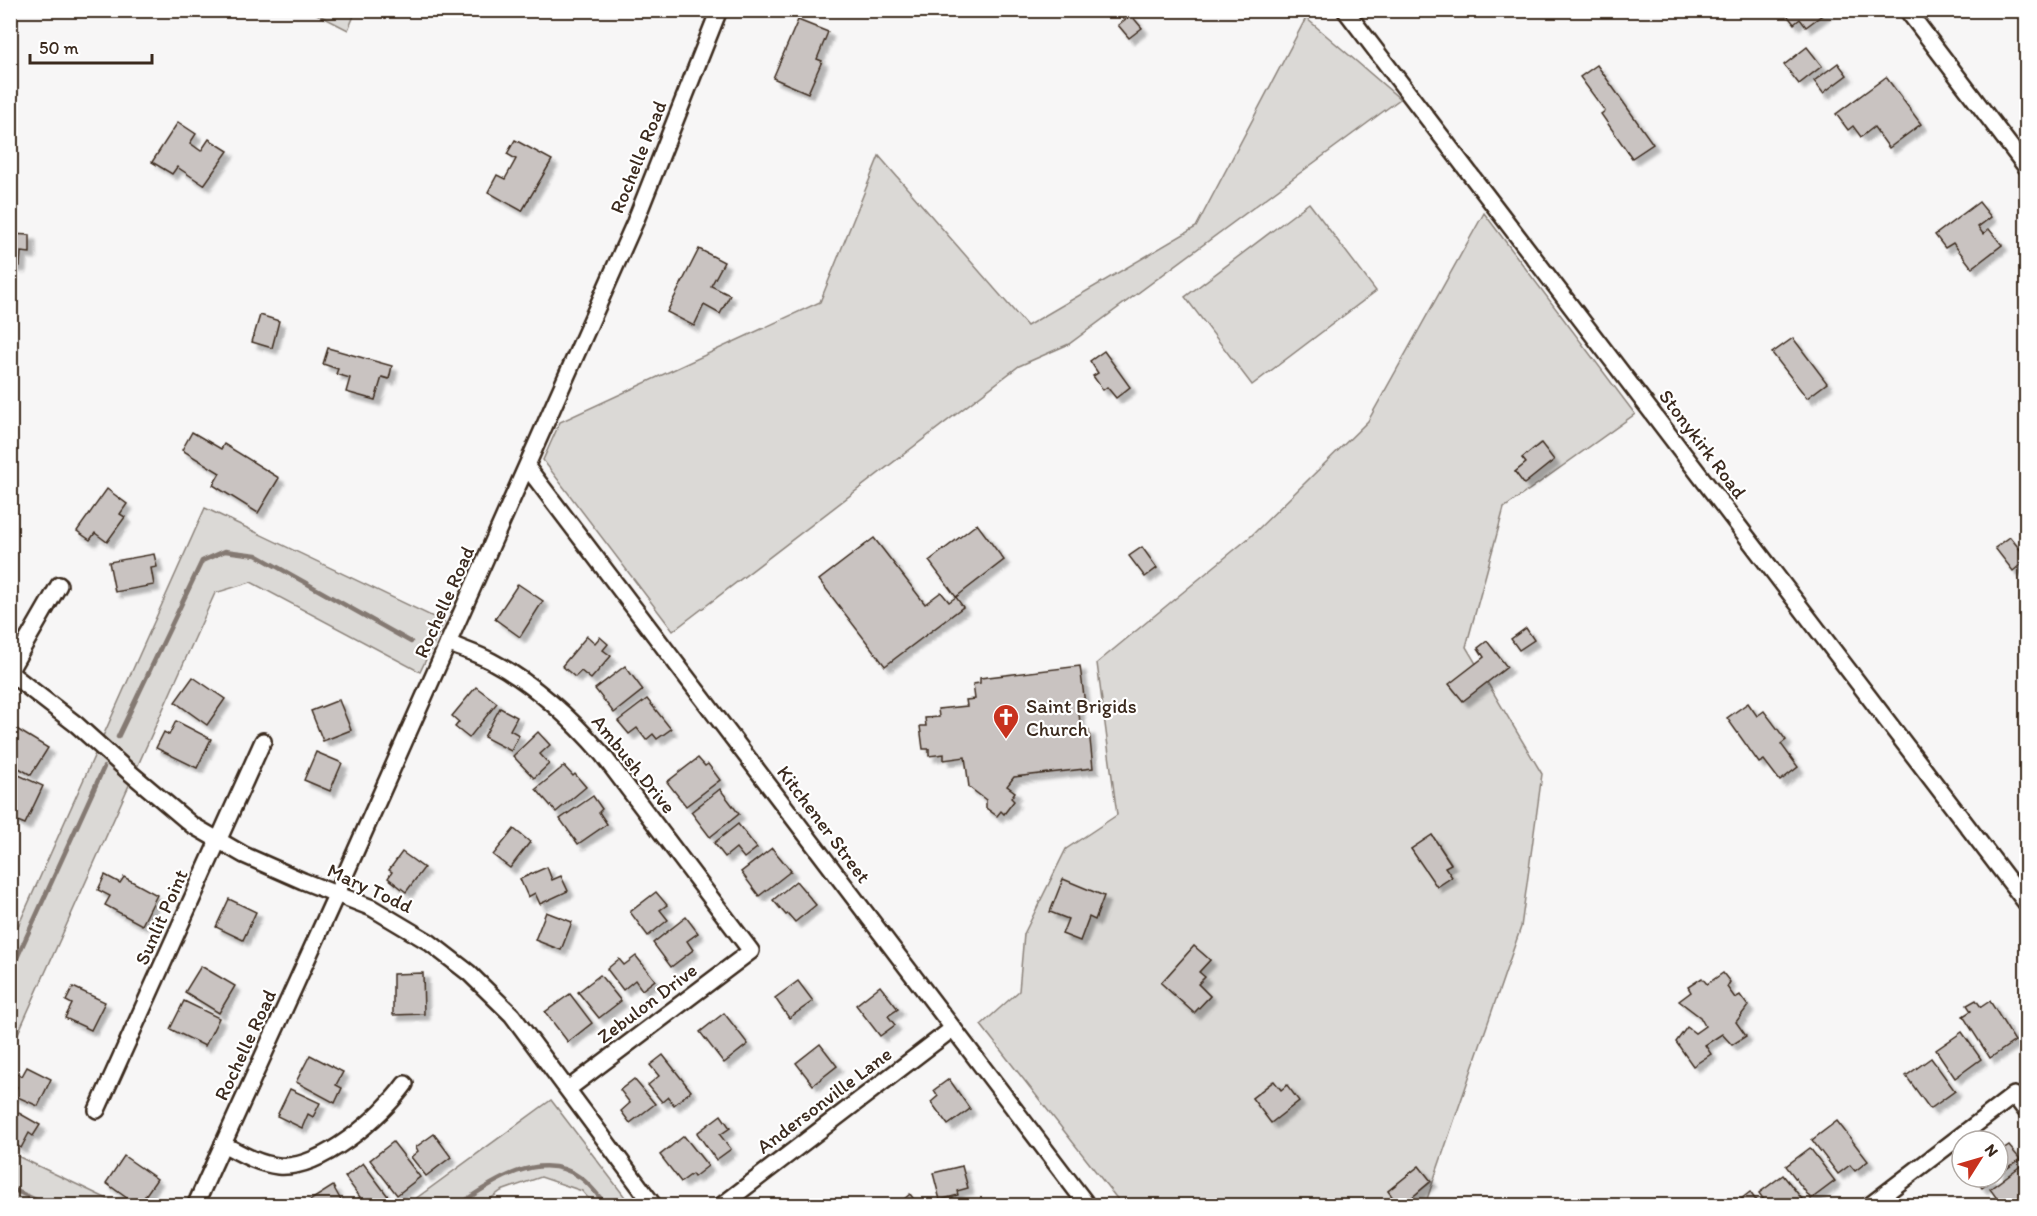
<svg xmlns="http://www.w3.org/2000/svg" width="2037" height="1216" viewBox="0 0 2037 1216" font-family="Itim,sans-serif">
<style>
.green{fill:#dbd9d6;stroke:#8b827a;stroke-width:1.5;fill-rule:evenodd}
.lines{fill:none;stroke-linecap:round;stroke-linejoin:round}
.stream{stroke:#847972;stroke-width:4.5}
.building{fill:#c9c3c1;stroke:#3b2a1e;stroke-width:1.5;filter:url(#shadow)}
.street-casing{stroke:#3b2a1e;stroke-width:20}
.street{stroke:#fff;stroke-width:15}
.labels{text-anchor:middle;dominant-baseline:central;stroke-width:4.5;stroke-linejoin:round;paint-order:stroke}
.street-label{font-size:20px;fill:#3b2a1e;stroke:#fff}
.poi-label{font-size:20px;fill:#3b2a1e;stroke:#fff;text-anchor:start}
</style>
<defs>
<filter id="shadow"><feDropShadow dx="5.5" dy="5.5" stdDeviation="1.5" flood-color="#0004"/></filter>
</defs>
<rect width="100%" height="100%" fill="#f7f6f6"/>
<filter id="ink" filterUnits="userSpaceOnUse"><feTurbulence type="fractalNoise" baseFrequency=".0167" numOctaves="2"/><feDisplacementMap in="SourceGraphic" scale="12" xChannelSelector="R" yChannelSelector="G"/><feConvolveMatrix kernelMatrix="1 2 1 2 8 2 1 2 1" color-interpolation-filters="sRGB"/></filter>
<g filter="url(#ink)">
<g class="green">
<polygon points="311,11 356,11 348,30"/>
<polygon points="1306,18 1400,99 1069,344 1019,366 673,631 543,460 560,422 820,302 879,156 1027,326 1196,227"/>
<polygon points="1309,203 1376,291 1252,385 1185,297"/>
<path d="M1484,213L1635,414L1504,508L1466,647L1542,774L1521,927L1425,1205H1402L1431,1182L1419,1166L1388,1191L1399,1205H1122L981,1025L1019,991L1024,934L1066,849L1117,815L1097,663L1250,537L1368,421ZM1540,443L1553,460L1524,483L1515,472L1526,463L1522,458ZM1432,835L1451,863L1445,867L1437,886L1411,849ZM1194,946L1210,960L1199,972L1204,977L1198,984L1210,996L1194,1013L1161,983ZM1273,1081L1281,1090L1287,1086L1271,1122L1252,1098Z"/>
<polygon points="205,508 444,622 420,672 251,582 215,593 11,1049 11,942"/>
<polygon points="551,1100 631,1205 594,1205 582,1191 541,1177 501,1191 482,1205 407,1205"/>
<polygon points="11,1153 120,1205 11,1205"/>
</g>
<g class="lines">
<g class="stream">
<polyline points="118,737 202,561 225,551 256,555 411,642"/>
<polyline points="10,973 104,767"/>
<polyline points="10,1188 49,1206"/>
<path d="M457,1206C491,1182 541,1148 581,1178C591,1185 599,1197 607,1206"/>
</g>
</g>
<g class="building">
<polygon points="1783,10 1829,10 1806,27 1800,19 1794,24"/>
<polygon points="2019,10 2026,10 2026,20"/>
<polygon points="1131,15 1142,28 1129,38 1118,25"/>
<polygon points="798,20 828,32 817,59 822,61 808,93 773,78"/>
<polygon points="1807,47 1822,66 1799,84 1784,65"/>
<polygon points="1838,63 1847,75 1823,93 1814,81"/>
<polygon points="1597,65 1653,144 1632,158 1601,114 1605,111 1580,77"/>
<polygon points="1886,77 1921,124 1889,148 1874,127 1861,137 1853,126 1848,130 1836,114"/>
<polygon points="178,122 196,134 190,143 201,151 209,139 228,151 204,185 177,167 172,174 152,162"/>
<polygon points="515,140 552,160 522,211 488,192 497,175 505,179 516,159 507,154"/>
<polygon points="1979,202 1991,217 1978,227 1983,234 1989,229 2002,245 1972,268 1953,243 1945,248 1935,235"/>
<polygon points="10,234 30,235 30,253 21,252 20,266 10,266"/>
<polygon points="699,249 724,262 711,286 730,295 720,314 704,305 694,326 667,312"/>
<polygon points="260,315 279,321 272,348 252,342"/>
<polygon points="1793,338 1827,383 1807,398 1772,353"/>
<polygon points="328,348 392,366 389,379 382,377 375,400 346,392 350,378 336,374 338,369 323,364"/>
<polygon points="1104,351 1130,387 1116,398 1107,387 1103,390 1093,376 1098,373 1090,361"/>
<polygon points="192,432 221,449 224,444 279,478 258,513 213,485 220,473 182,450"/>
<polygon points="1541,443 1554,460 1524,484 1515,472 1526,463 1522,458"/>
<polygon points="107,489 127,504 120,514 125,517 107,542 95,533 90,540 77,531"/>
<polygon points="977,524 1004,560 956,597 929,561"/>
<polygon points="2010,537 2026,557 2026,560 2013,571 1995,548"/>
<polygon points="874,538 925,604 941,592 949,602 956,597 963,607 885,666 819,580"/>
<polygon points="1142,547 1157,568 1145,577 1129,556"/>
<polygon points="154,554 157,567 151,568 154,585 115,592 109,562"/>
<polygon points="518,584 543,601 520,637 495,619"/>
<polygon points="1526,628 1534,640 1519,650 1511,639"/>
<polygon points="587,636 595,643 600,637 608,644 603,650 611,656 591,679 581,671 575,677 562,666"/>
<polygon points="1487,641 1507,667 1463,701 1449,684 1484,657 1478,648"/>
<polygon points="625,666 643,690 614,713 595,689"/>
<polygon points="1080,666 1085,704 1078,705 1081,731 1089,730 1093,768 1014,777 1007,786 1015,792 1011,798 1014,801 1004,814 1001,811 997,816 986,808 986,800 969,787 965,757 944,760 944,754 929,756 929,749 923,749 920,726 926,726 925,718 939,717 938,709 967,706 966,700 975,699 973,684 980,683 980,678"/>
<polygon points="193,677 225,699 207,725 175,702"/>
<polygon points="476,687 497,703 469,738 455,727 459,722 452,716"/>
<polygon points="647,699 671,729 657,739 653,734 646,740 637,728 629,734 618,721"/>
<polygon points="339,700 351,730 323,741 311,711"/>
<polygon points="1748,703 1757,716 1764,711 1786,740 1781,744 1798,767 1780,781 1764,760 1759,763 1727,718"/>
<polygon points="500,708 517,717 510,730 519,735 511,751 484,737"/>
<polygon points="176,721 211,739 197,768 156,748 164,732 169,735"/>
<polygon points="15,728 48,748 31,775 10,763 10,736"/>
<polygon points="538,732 550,745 540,754 549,764 534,778 513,756"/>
<polygon points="316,752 342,763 330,791 304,780"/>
<polygon points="698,758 705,766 708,764 720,780 686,806 667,782"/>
<polygon points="564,766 573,776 575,774 586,787 556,812 536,789"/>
<polygon points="10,771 43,786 25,824 10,818"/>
<polygon points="720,789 739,814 710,837 691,812"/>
<polygon points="593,796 602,809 599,812 607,824 578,844 560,819"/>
<polygon points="738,824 757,848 744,858 736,848 725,857 714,843"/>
<polygon points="514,829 530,842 510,868 493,855"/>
<polygon points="1432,835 1451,864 1445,867 1452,877 1437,887 1411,849"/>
<polygon points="772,848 791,871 759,896 741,872"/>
<polygon points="402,852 424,868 406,892 388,878 392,872 389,870"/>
<polygon points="547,867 552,880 561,876 568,891 540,904 535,893 528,897 520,879"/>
<polygon points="105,875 120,883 124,877 157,895 142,925 105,905 110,896 98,890"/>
<polygon points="1063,879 1104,896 1095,920 1089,917 1080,941 1062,934 1068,919 1050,912"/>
<polygon points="796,881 816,905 795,922 788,914 786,915 773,900"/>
<polygon points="656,892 667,905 660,910 668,920 648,936 630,912"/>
<polygon points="229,899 256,912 243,940 216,927"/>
<polygon points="546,912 572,922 561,950 535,940"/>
<polygon points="686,917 698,933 687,941 693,950 671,967 653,943"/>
<polygon points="1194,946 1210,960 1199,972 1205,977 1198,984 1210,996 1194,1013 1161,983"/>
<polygon points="636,956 655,980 642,990 635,980 623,990 607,969 619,959 624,965"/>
<polygon points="201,966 235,986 219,1013 185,992"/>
<polygon points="423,973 424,1014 393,1015 393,974"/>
<polygon points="1723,973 1730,982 1727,987 1735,998 1740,995 1748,1006 1736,1022 1746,1036 1732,1045 1722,1034 1705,1045 1711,1054 1693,1066 1676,1042 1687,1027 1695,1033 1705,1026 1700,1017 1679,1001 1691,992 1688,987 1702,978 1707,984"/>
<polygon points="600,975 621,1001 599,1018 578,992"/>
<polygon points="798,981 813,1001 789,1018 775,998"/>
<polygon points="880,986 898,1009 888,1016 895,1025 880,1036 856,1005"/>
<polygon points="73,987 105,1002 91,1030 65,1018 72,1004 66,1001"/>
<polygon points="570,994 592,1023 568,1042 545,1012"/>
<polygon points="1976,1000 1981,1007 1990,1001 2015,1041 1990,1058 1963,1016 1971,1011 1967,1005"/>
<polygon points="184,1001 219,1018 205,1046 170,1029"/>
<polygon points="724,1013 748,1044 724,1063 700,1032"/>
<polygon points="1962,1032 1981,1059 1955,1078 1936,1050"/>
<polygon points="820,1044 837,1066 813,1085 796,1063"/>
<polygon points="310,1055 343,1072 336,1085 342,1088 335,1103 296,1082"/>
<polygon points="663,1055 691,1091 674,1105 668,1097 662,1102 648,1085 659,1076 650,1065"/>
<polygon points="1931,1058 1955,1091 1930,1109 1906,1076"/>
<polygon points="27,1067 51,1079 38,1106 13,1095 17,1087 10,1084 14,1072 22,1076"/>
<polygon points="634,1079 655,1104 630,1123 621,1111 630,1103 620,1090"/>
<polygon points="949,1079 970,1109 948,1125 931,1102 938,1096 934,1090"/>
<polygon points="1274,1081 1281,1090 1287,1085 1299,1101 1271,1123 1252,1098"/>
<polygon points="290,1089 320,1103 313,1117 308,1114 302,1128 277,1116"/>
<polygon points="10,1108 40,1125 33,1136 29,1133 21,1148 10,1142"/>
<polygon points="721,1115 730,1128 720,1135 731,1149 716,1160 697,1133"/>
<polygon points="1837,1121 1868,1161 1855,1171 1850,1165 1838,1174 1812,1140"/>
<polygon points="434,1134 451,1157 426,1176 411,1157 418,1151 416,1147"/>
<polygon points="684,1136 708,1166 694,1177 692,1174 681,1182 660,1155"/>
<polygon points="393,1142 420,1177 397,1195 370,1160"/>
<polygon points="1998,1143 2003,1150 2009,1146 2020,1159 1998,1175"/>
<polygon points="1810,1148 1835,1181 1811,1199 1786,1166"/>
<polygon points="124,1156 157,1179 138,1206 106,1183"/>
<polygon points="363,1163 393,1203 390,1206 349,1206 360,1197 345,1177"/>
<polygon points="2022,1165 2026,1171 2026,1201 2021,1206 2011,1206 2007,1200 2001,1204 1990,1189"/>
<polygon points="962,1166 968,1188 957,1191 958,1195 940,1200 933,1173"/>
<polygon points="1419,1166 1431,1181 1402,1206 1399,1206 1388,1191"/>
<polygon points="1783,1175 1802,1199 1794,1206 1768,1206 1759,1193"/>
<polygon points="1974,1177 1996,1177 1982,1188"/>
<polygon points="333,1186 344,1206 308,1206 306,1203"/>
<polygon points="1750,1192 1760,1206 1732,1206"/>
<polygon points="910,1194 919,1206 896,1206"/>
</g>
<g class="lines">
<g class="street-casing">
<g id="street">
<polyline points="1345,10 2026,903"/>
<polyline points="1907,10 2026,167"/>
<polyline points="527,467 1088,1206"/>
<path d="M448,643C462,649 478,654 491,661C535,684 570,717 602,754L751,951L568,1089"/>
<polyline points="10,670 59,585"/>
<polyline points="10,673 77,725 128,771 192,825 244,855 303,881 372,908 429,942 469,973 512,1015 654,1206"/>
<polyline points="97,1110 263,741"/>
<path d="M223,1144C240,1153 258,1164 278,1166C321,1170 381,1117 405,1084"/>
<polyline points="195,1206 337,893 635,222 719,10"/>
<polyline points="721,1206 952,1029"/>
<polyline points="1869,1206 2014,1095 2026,1111"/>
</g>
</g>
<use href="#street" class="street"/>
</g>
</g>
<defs>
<g id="church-pin" transform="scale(1.35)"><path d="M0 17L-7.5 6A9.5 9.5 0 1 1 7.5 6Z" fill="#c8321e" stroke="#fff"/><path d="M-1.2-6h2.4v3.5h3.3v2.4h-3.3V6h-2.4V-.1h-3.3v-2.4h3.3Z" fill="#fff"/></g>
</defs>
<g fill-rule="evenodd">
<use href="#church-pin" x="1006" y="717"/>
</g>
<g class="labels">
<g class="street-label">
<text transform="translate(638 157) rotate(-68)">Rochelle Road</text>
<text transform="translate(1703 444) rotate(53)">Stonykirk Road</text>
<text transform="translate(444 602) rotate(-66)">Rochelle Road</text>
<text transform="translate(634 764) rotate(51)">Ambush Drive</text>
<text transform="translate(824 824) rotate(53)">Kitchener Street</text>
<text transform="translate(370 888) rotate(25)">Mary Todd</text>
<text transform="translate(161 917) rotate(-66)">Sunlit Point</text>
<text transform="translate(647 1003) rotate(-37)">Zebulon Drive</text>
<text transform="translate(245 1045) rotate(-65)">Rochelle Road</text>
<text transform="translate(824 1100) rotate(-37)">Andersonville Lane</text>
</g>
<g class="poi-label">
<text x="1026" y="706">Saint Brigids<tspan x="1026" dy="23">Church</tspan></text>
</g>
</g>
<rect width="2037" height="1216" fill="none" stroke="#fff" stroke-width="36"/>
<rect x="18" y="18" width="2001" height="1180" fill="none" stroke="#3b2a1e" stroke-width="2" filter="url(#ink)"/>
<g transform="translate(1980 1159) rotate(53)"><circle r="28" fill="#ffffff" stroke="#b1aaa5" stroke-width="1.5"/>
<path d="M0-4.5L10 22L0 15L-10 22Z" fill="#c8321e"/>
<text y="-9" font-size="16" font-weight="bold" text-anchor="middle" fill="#3b2a1e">N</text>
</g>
<path d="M30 54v9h122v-9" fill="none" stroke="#3b2a1e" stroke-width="3"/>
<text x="39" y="54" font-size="18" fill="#3b2a1e" stroke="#ffffff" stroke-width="4.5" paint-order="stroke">50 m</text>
</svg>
